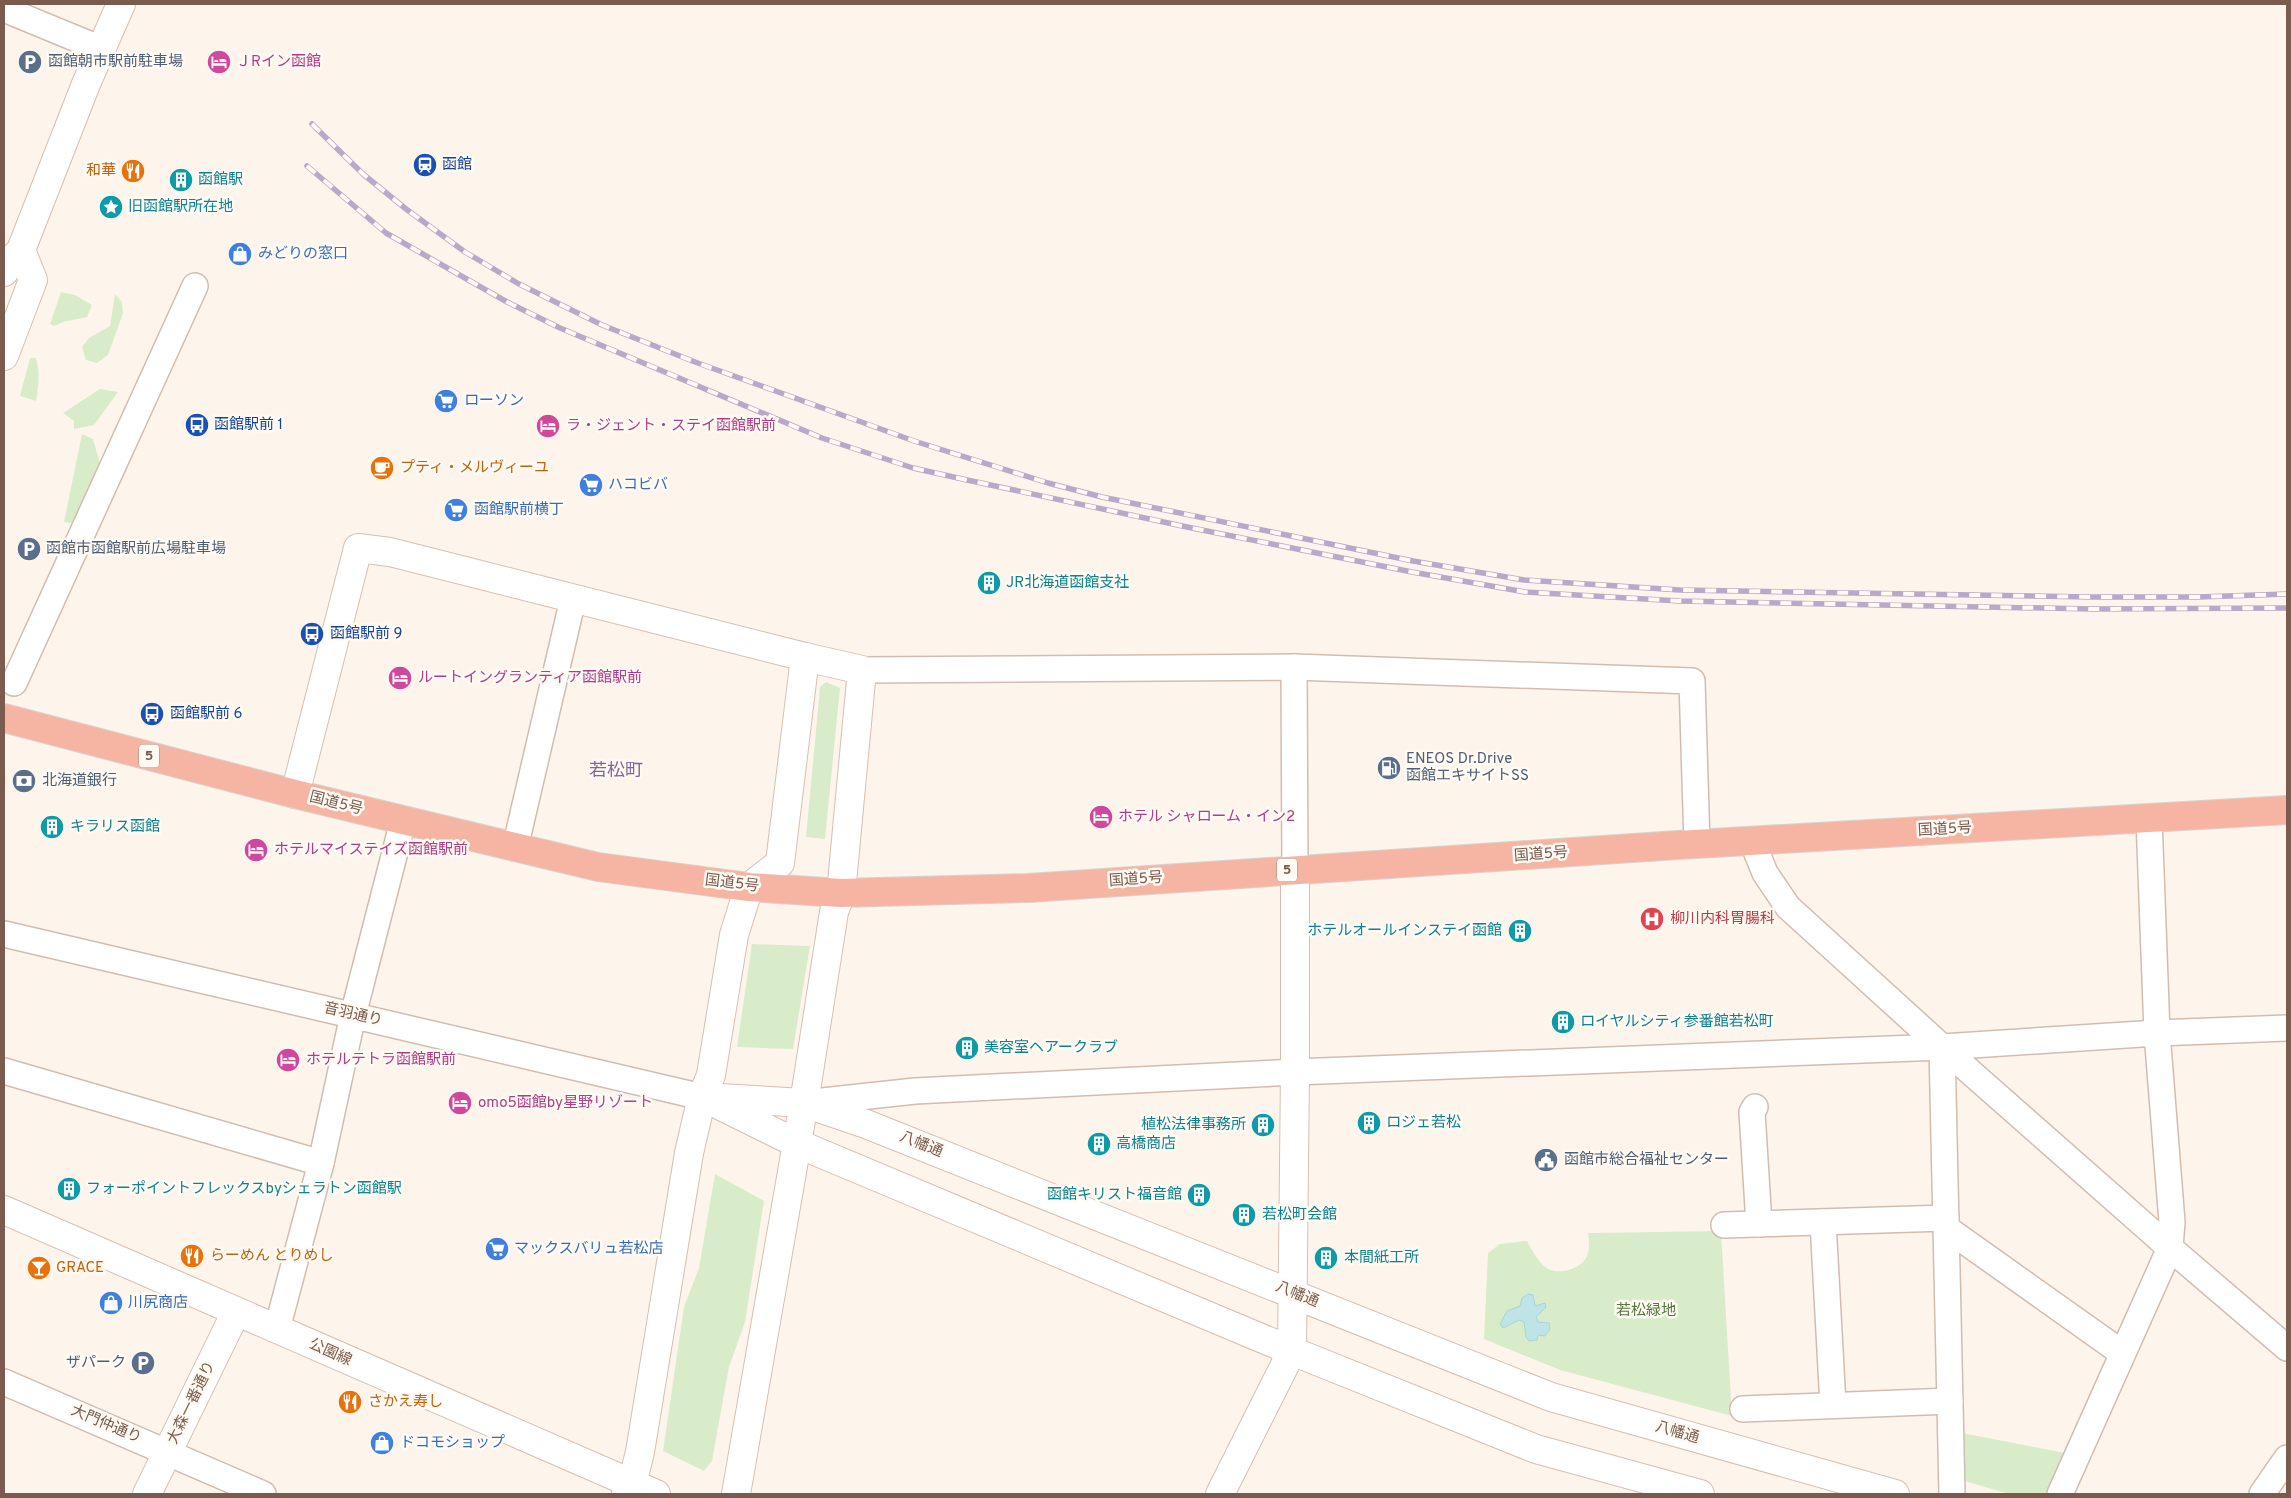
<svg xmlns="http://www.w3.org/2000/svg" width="2291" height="1498" viewBox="0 0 2291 1498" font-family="Overpass,'Noto Sans JP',sans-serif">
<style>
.green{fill:#d9ecc9}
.water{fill:#bfe4e8;stroke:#a5d4da}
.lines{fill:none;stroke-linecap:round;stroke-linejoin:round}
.street-casing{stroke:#d1bdb0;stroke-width:28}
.secondary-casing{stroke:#d6bfb0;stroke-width:30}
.highway-casing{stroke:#dad1cd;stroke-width:30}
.street{stroke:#fff;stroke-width:25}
.secondary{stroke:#fff;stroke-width:28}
.highway{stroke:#f6b5a3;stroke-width:28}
.rail-casing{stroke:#b8a8c9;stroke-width:5.5}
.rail{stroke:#fffaf3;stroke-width:4;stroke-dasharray:11;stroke-linecap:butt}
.labels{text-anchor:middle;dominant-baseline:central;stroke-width:5;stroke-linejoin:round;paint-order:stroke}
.shield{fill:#fffaf3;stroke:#a28b7f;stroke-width:1}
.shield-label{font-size:14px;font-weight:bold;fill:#7a5b4d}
.service-label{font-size:15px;fill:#4e5e75;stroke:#fffaf3;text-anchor:start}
.hotel-label{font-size:15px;fill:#b23c85;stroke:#fffaf3;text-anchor:start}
.transit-label{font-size:15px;fill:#164399;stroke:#fffaf3;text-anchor:start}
.food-label{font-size:15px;fill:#c56008;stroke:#fffaf3;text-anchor:start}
.culture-label{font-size:15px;fill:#0d838f;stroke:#fffaf3;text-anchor:start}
.shop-label{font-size:15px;fill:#366cbe;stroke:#fffaf3;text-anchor:start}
.street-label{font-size:15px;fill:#7a5b4d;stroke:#fffaf3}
.health-label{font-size:15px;fill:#be3a42;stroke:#fffaf3;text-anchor:start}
.park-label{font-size:15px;fill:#557941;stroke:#fffaf3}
.quarter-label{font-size:18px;fill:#836695;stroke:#fffaf3}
</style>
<rect width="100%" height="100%" fill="#fdf5ec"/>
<g class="green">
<polygon points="61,292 75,295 92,305 87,317 63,322 54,326 50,324"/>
<polygon points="115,294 122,302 123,313 108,355 97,363 86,360 82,347 89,338 110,326"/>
<path d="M30,358H36C40,374 39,385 36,401L20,396Z"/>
<polygon points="100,389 118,392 94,425 74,429 74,421 63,413"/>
<polygon points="82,434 93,439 102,470 76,524 64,522"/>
<polygon points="826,682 840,688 825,839 806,837 820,687"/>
<polygon points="752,944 810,946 793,1049 737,1047"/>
<polygon points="715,1174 764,1201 745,1322 729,1367 712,1461 704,1471 663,1451 684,1307 699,1268"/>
<path d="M1721,1231L1732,1416L1560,1370L1484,1339L1488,1253L1500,1244L1527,1241C1532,1250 1537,1260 1545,1267C1556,1276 1581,1270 1587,1256C1590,1248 1589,1241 1588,1233Z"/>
<polygon points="1957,1432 2065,1453 2045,1494 2009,1494 1958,1479"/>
</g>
<polygon class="water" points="1528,1294 1533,1295 1535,1306 1545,1303 1546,1307 1536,1317 1538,1322 1549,1323 1550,1329 1545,1336 1538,1335 1537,1340 1529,1341 1526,1337 1524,1322 1519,1320 1503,1328 1500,1324 1507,1311 1520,1306 1522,1298"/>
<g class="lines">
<g class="street-casing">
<g id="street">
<polyline points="4,9 101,49"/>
<polyline points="1294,667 1295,869"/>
<polyline points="862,670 1294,667 1692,681 1697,844"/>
<polyline points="14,683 195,286"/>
<polyline points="1752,841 1765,873 1788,907 1942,1047 2170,1248 2287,1348"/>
<polyline points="515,848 573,599"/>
<polyline points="4,934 702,1097"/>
<polyline points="1942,1047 1952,1494"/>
<polyline points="4,1071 321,1163"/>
<polyline points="804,1103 915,1091 1295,1072 1942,1047 2157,1033 2287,1028"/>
<polyline points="1755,1107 1752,1112 1759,1224"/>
<polyline points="1823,1222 1833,1405"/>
<polyline points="1724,1225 1946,1218"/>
<polyline points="1946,1228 2122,1353"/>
<polyline points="277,1329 321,1163 353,1015 403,821"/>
<polyline points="4,1382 263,1494"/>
<polyline points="1743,1409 1950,1401"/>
<polyline points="2060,1494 2170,1248 2172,1222 2157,1033 2149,818"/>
<polyline points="2262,1494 2287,1458"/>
</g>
</g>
<g class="secondary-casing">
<g id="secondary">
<polyline points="4,272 6,266 21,250 86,84 121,4"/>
<polyline points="4,356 33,280 21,250"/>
<polyline points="295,794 358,548 390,552 805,657 862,670 841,893 834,912 804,1103 736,1494"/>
<polyline points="702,1097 804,1103 866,1124 1551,1397 1895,1494"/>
<polyline points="715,1103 796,1143 1292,1351 1536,1449 1700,1494"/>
<polyline points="4,1210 656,1494"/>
<polyline points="147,1494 236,1312"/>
<polyline points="626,1494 632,1484 640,1452 689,1153 702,1097 711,1075 734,935 749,887 780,863 805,657"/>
<polyline points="1220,1494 1292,1351 1295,1072 1295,869"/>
</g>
</g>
<g class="highway-casing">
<polyline id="highway" points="4,718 295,794 598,867 749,887 841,893 1028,888 1678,845 2287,810"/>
</g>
<use href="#street" class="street"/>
<use href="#secondary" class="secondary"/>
<use href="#highway" class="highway"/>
<g class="rail-casing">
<g id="rail">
<polyline points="312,124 363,174 406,209 465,252 519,284 602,325 695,362 914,441 1048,483 1102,497 1413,561 1524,580 1680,590 2091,597 2198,597 2287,594"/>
<polyline points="307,166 386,233 507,302 560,328 822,438 913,468 967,480 1187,527 1412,572 1525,592 1679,601 2092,609 2287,608"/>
</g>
</g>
<use href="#rail" class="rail"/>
</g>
<defs>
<g id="parking-disc" transform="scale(1.25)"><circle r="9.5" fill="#5c6f8a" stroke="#fffaf3"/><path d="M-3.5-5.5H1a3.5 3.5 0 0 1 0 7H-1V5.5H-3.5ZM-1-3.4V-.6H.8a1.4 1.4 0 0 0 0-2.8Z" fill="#fff"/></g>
<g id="hotel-disc" transform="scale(1.25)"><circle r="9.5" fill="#d1479c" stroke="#fffaf3"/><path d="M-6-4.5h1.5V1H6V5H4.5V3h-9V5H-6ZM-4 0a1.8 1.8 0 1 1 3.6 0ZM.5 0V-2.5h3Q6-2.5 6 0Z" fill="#fff"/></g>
<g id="station-disc" transform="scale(1.25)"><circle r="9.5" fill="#1a4fb4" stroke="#fffaf3"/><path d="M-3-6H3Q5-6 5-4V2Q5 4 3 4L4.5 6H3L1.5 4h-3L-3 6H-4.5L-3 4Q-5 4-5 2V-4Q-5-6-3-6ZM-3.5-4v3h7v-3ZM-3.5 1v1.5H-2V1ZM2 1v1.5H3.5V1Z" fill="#fff"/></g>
<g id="restaurant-disc" transform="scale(1.25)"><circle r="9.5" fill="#e8710a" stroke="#fffaf3"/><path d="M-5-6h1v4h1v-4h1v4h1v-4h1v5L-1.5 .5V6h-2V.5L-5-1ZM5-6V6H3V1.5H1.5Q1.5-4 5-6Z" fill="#fff"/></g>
<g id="building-disc" transform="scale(1.25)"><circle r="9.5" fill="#0f9aa8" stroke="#fffaf3"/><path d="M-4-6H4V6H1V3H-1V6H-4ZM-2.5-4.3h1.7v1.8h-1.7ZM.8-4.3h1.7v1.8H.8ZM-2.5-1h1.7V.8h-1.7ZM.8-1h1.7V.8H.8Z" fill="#fff"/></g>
<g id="sight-disc" transform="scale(1.25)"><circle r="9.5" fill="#0f9aa8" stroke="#fffaf3"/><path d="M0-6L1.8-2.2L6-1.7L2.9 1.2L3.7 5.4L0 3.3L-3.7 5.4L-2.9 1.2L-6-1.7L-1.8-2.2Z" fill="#fff"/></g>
<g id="shop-disc" transform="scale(1.25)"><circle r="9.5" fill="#3f7fe0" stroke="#fffaf3"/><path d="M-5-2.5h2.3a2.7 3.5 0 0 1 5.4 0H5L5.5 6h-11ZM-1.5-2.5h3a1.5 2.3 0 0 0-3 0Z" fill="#fff"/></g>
<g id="supermarket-disc" transform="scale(1.25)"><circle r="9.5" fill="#3f7fe0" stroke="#fffaf3"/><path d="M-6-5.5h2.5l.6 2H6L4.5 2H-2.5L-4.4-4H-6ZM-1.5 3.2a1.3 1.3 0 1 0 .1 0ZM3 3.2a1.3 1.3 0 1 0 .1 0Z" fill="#fff"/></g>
<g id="bus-disc" transform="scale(1.25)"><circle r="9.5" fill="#1a4fb4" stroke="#fffaf3"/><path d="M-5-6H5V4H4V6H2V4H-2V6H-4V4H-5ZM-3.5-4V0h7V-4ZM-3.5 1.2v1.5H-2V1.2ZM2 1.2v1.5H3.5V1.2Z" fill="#fff"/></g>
<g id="cafe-disc" transform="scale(1.25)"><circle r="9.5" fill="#e8710a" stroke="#fffaf3"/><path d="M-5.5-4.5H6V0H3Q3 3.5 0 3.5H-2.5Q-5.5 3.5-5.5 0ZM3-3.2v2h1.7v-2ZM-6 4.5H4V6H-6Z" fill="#fff"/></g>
<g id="fuel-disc" transform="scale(1.25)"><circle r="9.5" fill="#5c6f8a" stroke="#fffaf3"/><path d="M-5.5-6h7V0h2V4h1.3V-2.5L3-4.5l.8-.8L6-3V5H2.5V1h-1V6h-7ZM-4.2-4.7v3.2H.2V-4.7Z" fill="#fff"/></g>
<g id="bank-disc" transform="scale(1.25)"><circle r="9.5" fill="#5c6f8a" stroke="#fffaf3"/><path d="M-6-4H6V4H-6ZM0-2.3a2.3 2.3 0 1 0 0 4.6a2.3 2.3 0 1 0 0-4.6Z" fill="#fff"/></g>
<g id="hospital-disc" transform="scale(1.25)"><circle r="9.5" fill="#e0444e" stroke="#fffaf3"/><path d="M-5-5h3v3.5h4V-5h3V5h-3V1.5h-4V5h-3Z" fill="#fff"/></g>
<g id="civic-disc" transform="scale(1.25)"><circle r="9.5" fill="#5c6f8a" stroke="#fffaf3"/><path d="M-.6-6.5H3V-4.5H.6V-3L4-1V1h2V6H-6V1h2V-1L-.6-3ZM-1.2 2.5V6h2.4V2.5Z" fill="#fff"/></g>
<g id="bar-disc" transform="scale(1.25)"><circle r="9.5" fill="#e8710a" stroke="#fffaf3"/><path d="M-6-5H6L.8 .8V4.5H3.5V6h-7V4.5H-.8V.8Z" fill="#fff"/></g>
</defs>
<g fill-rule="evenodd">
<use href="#parking-disc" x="30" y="62"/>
<use href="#hotel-disc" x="219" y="62"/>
<use href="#station-disc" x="425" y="165"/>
<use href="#restaurant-disc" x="133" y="171"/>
<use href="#building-disc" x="181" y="180"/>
<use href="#sight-disc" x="111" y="207"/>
<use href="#shop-disc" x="240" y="254"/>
<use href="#supermarket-disc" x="446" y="401"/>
<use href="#bus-disc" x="197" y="425"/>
<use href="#hotel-disc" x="548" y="426"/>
<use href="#cafe-disc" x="382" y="468"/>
<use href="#supermarket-disc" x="591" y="485"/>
<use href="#supermarket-disc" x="456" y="510"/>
<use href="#parking-disc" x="29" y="549"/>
<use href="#building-disc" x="989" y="583"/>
<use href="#bus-disc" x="312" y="634"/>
<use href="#hotel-disc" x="400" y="678"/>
<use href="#bus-disc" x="152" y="714"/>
<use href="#fuel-disc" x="1389" y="768"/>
<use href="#bank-disc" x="24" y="781"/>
<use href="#hotel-disc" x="1101" y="817"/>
<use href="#building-disc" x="52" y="827"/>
<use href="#hotel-disc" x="256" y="850"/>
<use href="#hospital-disc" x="1652" y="919"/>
<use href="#building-disc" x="1520" y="931"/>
<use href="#building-disc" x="1563" y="1022"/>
<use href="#building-disc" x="967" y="1048"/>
<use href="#hotel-disc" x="288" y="1060"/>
<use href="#hotel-disc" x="460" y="1103"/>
<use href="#building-disc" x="1369" y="1123"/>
<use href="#building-disc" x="1263" y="1125"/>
<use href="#building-disc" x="1099" y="1144"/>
<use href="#civic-disc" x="1546" y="1160"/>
<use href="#building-disc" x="69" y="1189"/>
<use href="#building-disc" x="1199" y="1195"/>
<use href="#building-disc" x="1244" y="1215"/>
<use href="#supermarket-disc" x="497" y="1249"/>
<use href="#restaurant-disc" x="192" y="1256"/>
<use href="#building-disc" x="1326" y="1258"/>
<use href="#bar-disc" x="39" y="1268"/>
<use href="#shop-disc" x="111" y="1303"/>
<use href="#parking-disc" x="143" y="1363"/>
<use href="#restaurant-disc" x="350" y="1402"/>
<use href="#shop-disc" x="382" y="1443"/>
</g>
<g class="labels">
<g class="shield">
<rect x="139" y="744.5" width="20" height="23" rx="4"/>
<rect x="1277" y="858.5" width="20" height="23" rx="4"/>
</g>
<g class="shield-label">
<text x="149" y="756">5</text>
<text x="1287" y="870">5</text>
</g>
<g class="service-label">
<text x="48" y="62">函館朝市駅前駐車場</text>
<text x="46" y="549">函館市函館駅前広場駐車場</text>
<text x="1406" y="759">ENEOS Dr.Drive<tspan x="1406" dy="17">函館エキサイトSS</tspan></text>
<text x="42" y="781">北海道銀行</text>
<text x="1564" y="1160">函館市総合福祉センター</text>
<text x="126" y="1363" text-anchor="end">ザパーク</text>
</g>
<g class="hotel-label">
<text x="236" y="62">ＪRイン函館</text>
<text x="566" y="426">ラ・ジェント・ステイ函館駅前</text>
<text x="418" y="678">ルートイングランティア函館駅前</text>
<text x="1118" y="817">ホテル シャローム・イン2</text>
<text x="274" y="850">ホテルマイステイズ函館駅前</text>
<text x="306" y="1060">ホテルテトラ函館駅前</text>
<text x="478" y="1103">omo5函館by星野リゾート</text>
</g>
<g class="transit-label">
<text x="442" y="165">函館</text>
<text x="214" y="425">函館駅前 1</text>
<text x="330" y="634">函館駅前 9</text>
<text x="170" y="714">函館駅前 6</text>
</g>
<g class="food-label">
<text x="116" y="171" text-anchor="end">和華</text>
<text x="400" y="468">プティ・メルヴィーユ</text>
<text x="210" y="1256">らーめん とりめし</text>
<text x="56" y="1268">GRACE</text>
<text x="368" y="1402">さかえ寿し</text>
</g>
<g class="culture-label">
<text x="198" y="180">函館駅</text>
<text x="128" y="207">旧函館駅所在地</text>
<text x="1006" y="583">JR北海道函館支社</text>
<text x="70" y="827">キラリス函館</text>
<text x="1502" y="931" text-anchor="end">ホテルオールインステイ函館</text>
<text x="1580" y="1022">ロイヤルシティ参番館若松町</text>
<text x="984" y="1048">美容室ヘアークラブ</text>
<text x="1386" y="1123">ロジェ若松</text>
<text x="1246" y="1125" text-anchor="end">植松法律事務所</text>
<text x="1116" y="1144">高橋商店</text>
<text x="86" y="1189">フォーポイントフレックスbyシェラトン函館駅</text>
<text x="1182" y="1195" text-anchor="end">函館キリスト福音館</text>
<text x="1262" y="1215">若松町会館</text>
<text x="1344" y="1258">本間紙工所</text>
</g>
<g class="shop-label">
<text x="258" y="254">みどりの窓口</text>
<text x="464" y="401">ローソン</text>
<text x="608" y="485">ハコビバ</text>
<text x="474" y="510">函館駅前横丁</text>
<text x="514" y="1249">マックスバリュ若松店</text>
<text x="128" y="1303">川尻商店</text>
<text x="400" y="1443">ドコモショップ</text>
</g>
<g class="street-label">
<text transform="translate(336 804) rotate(14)">国道5号</text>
<text transform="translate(1945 830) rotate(-3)">国道5号</text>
<text transform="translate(1541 855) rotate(-4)">国道5号</text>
<text transform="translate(1136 880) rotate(-4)">国道5号</text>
<text transform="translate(732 884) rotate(7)">国道5号</text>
<text transform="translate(353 1015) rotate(13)">音羽通り</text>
<text transform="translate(921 1145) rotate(22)">八幡通</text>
<text transform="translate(1297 1295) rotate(22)">八幡通</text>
<text transform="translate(330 1353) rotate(24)">公園線</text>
<text transform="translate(192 1403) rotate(-64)">大森一番通り</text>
<text transform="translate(106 1425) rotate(23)">大門仲通り</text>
<text transform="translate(1677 1433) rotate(16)">八幡通</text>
</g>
<g class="health-label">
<text x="1670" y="919">柳川内科胃腸科</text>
</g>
<g class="park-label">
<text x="1646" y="1311">若松緑地</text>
</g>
<g class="quarter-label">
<text x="616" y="771">若松町</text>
</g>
</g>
<rect width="2291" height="1498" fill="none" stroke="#7a5b4d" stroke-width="10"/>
</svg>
